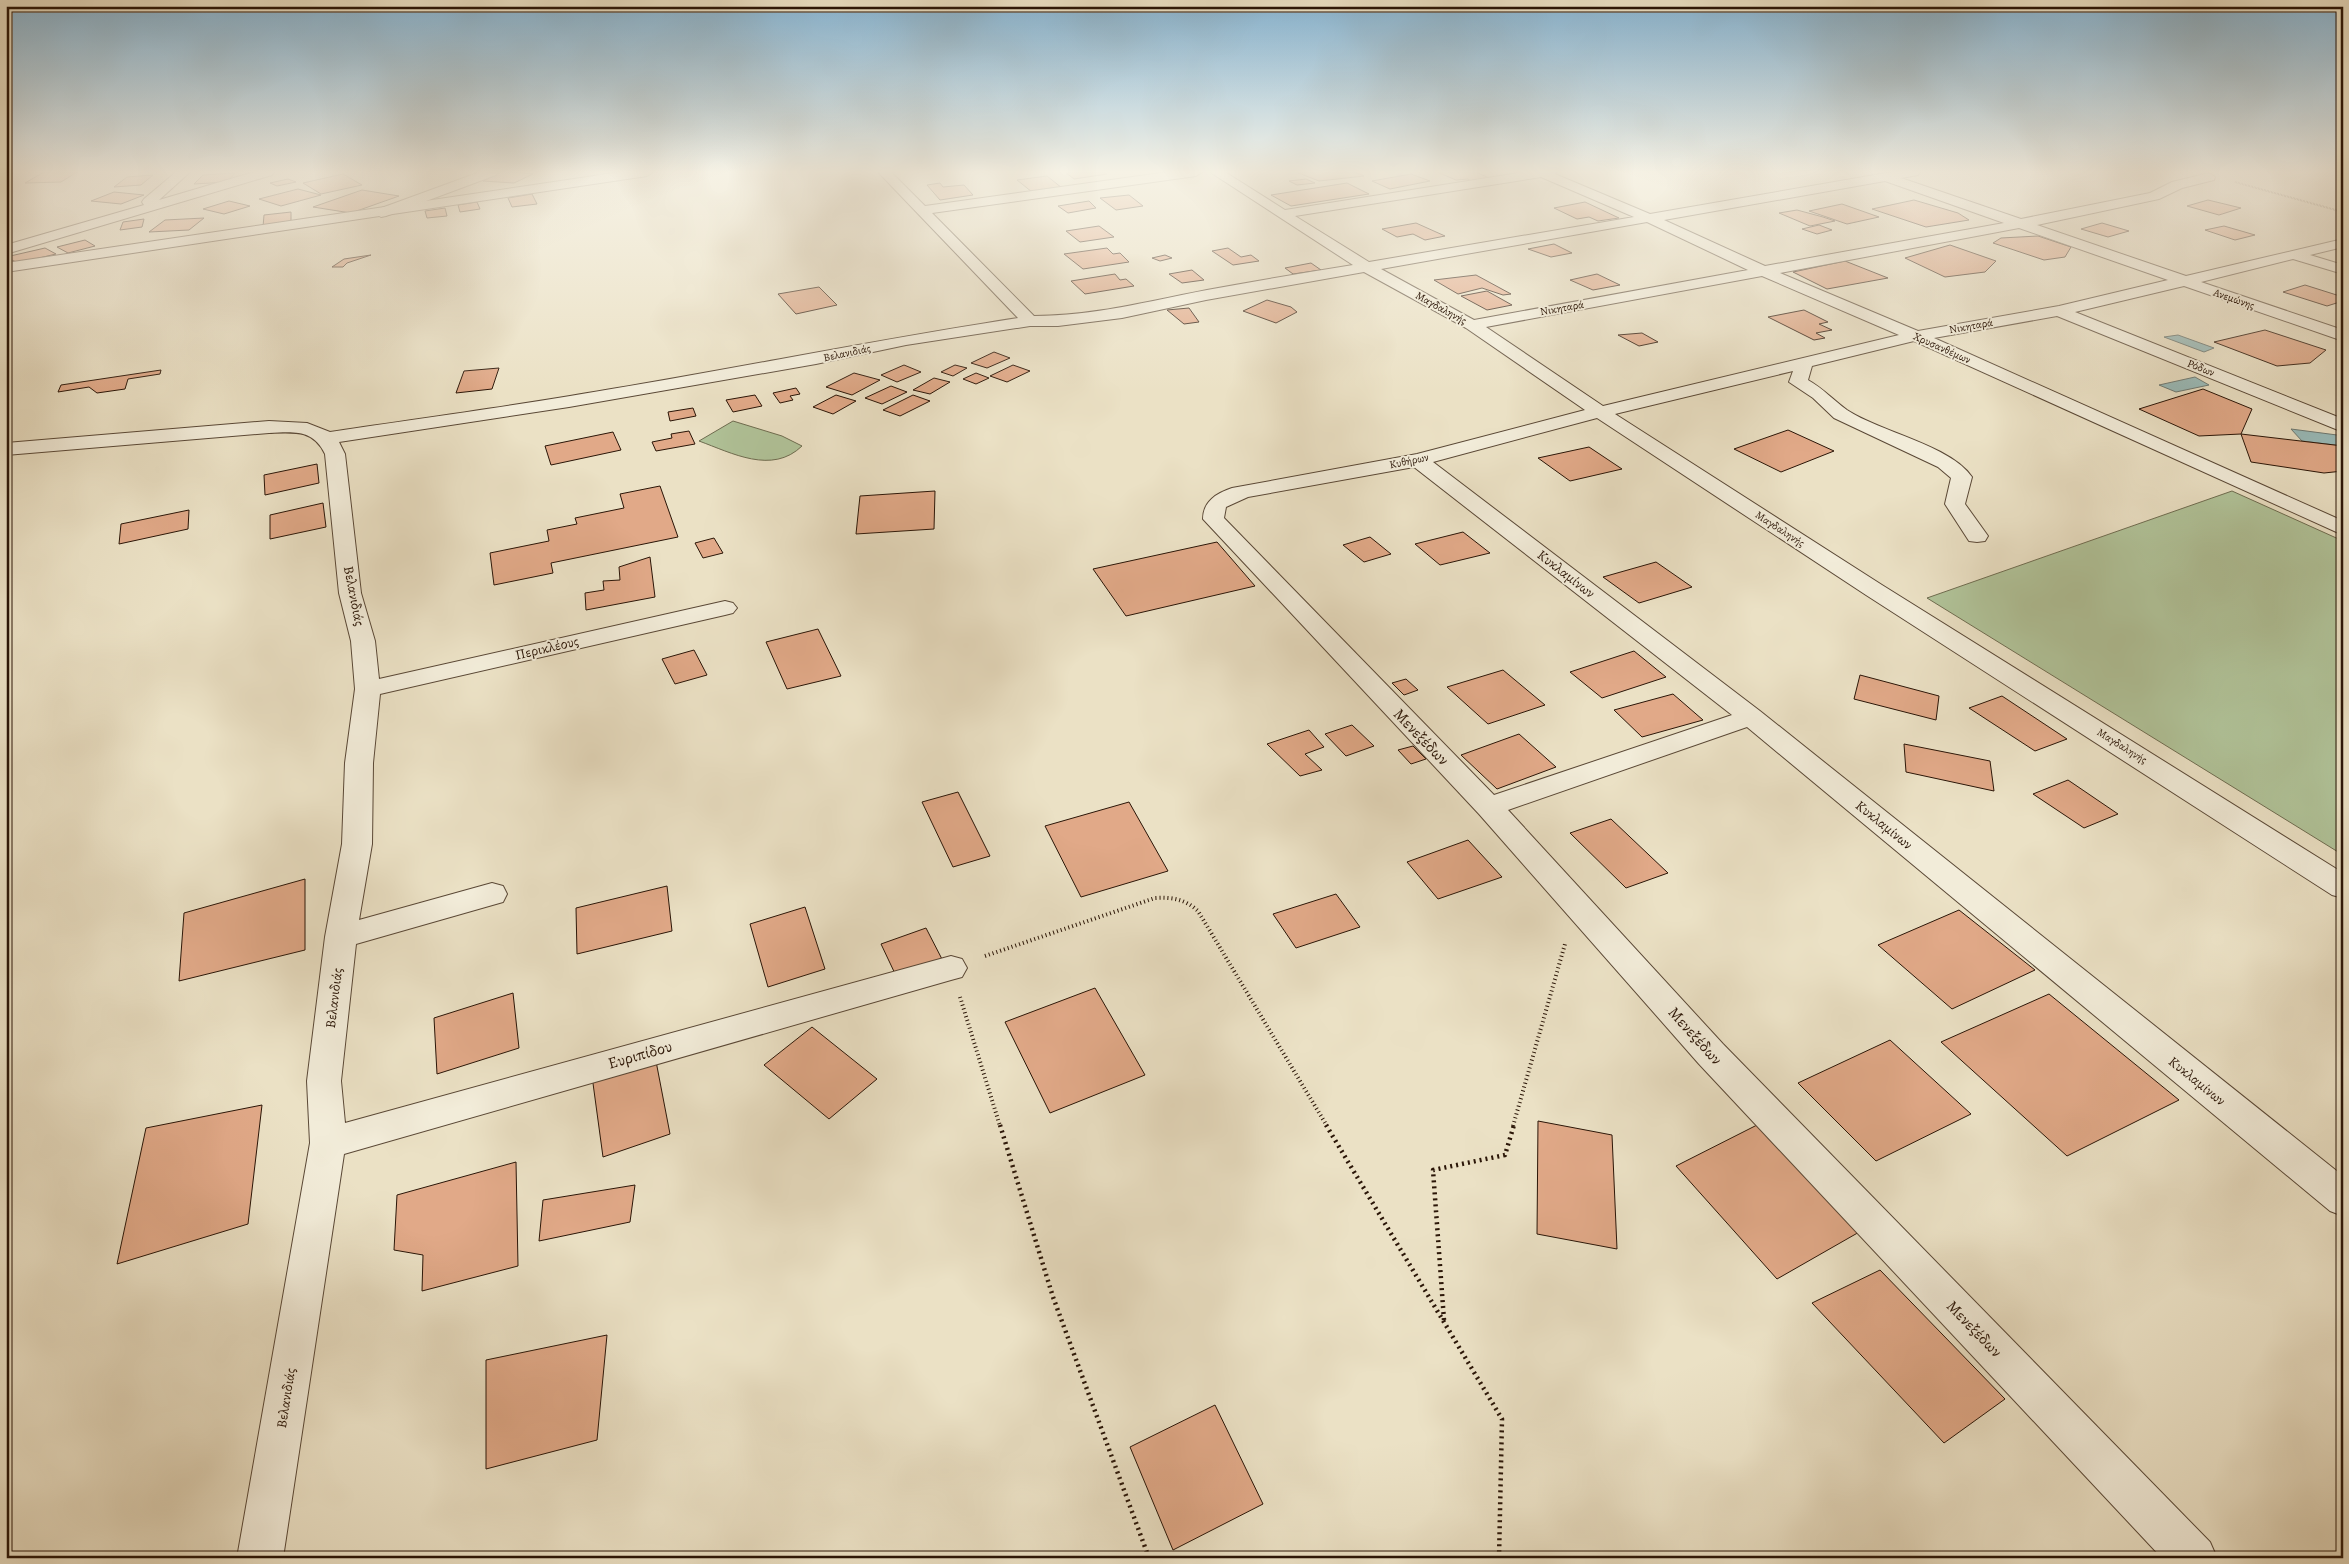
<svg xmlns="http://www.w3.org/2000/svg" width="2349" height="1564" viewBox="0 0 2349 1564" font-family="Alegreya,serif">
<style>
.green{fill:#b1c49a;stroke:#6e6c50}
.water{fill:#99bcbb;stroke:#6d7973}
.building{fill:#e1a988;stroke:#2a1507}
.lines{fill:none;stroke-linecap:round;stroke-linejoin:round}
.minor-casing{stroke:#5a4836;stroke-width:2}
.tertiary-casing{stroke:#5a4836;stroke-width:2}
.path-far2{stroke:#2a1507;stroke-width:2;stroke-dasharray:0.5 1;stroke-linecap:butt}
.path-far1{stroke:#2a1507;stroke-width:4;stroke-dasharray:1 3;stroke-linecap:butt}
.path{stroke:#2a1507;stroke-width:4.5;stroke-dasharray:2 4;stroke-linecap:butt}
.minor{fill:#f2ecd9;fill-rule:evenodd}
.tertiary{fill:#f2ecd9;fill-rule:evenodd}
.labels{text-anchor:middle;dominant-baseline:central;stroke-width:4;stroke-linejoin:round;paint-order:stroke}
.far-street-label{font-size:11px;fill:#2a1507;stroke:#f2ecd9}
.street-label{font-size:14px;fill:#2a1507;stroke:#f2ecd9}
.near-street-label{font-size:16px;fill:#2a1507;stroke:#f2ecd9}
</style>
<rect width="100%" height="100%" fill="#ebe1c5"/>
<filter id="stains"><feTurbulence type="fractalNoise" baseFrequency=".004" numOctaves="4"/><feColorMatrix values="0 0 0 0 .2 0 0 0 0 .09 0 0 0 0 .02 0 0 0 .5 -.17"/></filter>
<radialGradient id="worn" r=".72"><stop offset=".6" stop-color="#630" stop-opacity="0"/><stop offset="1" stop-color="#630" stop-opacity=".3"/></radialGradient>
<g class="green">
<path d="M733,421L782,436L802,446C772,475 732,453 699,441Z"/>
<polygon points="2232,491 2343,541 2343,855 1927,598"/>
</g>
<g class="water">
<polygon points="2178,335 2214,348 2204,352 2164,337"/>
<polygon points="2195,377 2209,385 2176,392 2159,385"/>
<polygon points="2291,429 2337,435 2343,437 2343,446 2302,441"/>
</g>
<g class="building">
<polygon points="44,172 77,172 61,182 25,183"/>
<polygon points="501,172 511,172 533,174 514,183 483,181"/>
<polygon points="1065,172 1105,172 1107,174 1074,179"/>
<polygon points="1296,172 1354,172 1364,176 1319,181"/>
<polygon points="1437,172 1476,172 1491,179 1474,183 1468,179 1456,180"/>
<polygon points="235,173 227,182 194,184 203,175"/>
<polygon points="343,174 362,185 321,194 303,183"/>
<polygon points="1411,174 1430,181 1390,189 1372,181"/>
<polygon points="153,175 141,185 114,187 127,177"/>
<polygon points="1047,176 1062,188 1032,192 1017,180"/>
<polygon points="288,179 296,182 277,186 270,183"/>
<polygon points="1306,179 1315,183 1297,185 1289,181"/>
<polygon points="940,183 943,187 964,185 973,195 940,200 927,185"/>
<polygon points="1347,183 1369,194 1291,206 1271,195"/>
<polygon points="298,189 321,195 281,206 259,199"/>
<polygon points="362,190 399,196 351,213 313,207"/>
<polygon points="114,192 144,195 121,204 91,201"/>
<polygon points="532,194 537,204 512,207 508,198"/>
<polygon points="1129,195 1143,206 1116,210 1100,198"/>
<polygon points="1914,200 1958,213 1969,220 1926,227 1872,209"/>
<polygon points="2208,200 2241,208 2219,215 2187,206"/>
<polygon points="229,201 250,206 224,214 203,209"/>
<polygon points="1089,201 1096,208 1068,213 1058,206"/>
<polygon points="477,202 480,209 460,212 458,205"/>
<polygon points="1585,202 1619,218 1598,221 1589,217 1577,219 1554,208"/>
<polygon points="1842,204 1879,217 1847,224 1809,211"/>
<polygon points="445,208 447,216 427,218 425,211"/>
<polygon points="1797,210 1823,217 1835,221 1810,226 1779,213"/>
<polygon points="291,212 291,223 263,227 264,215"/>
<polygon points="204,218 189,230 149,232 165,220"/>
<polygon points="144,219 142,227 120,230 123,222"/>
<polygon points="1416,223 1445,236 1425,240 1413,234 1397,237 1382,229"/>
<polygon points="2102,223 2129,231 2108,237 2081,229"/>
<polygon points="1819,225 1832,230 1817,234 1802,229"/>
<polygon points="1099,226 1114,237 1080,242 1066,231"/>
<polygon points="2224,226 2255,235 2235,240 2205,230"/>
<polygon points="2038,236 2071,247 2065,257 2044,260 1993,243 2001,238"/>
<polygon points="85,240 95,246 68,253 57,247"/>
<polygon points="1554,244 1572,253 1551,257 1528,249"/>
<polygon points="1950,245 1996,261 1985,272 1945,277 1905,258"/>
<polygon points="45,248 56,254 18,263 6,257"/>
<polygon points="1107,248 1113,254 1120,253 1129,262 1083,269 1064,254"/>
<polygon points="1228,248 1241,257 1251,255 1259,261 1233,265 1212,251"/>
<polygon points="371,255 347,263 343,267 332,267 344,259"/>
<polygon points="1165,255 1172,258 1160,261 1152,258"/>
<polygon points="1845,261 1888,278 1827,289 1793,272"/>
<polygon points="1311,263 1321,270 1293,274 1285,268"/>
<polygon points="1192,270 1204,280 1182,283 1169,274"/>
<polygon points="1115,274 1120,280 1126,279 1134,286 1085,294 1071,281"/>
<polygon points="1597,274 1620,285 1593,290 1570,280"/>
<polygon points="1476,275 1511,294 1503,295 1482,288 1458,294 1434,280"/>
<polygon points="2305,285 2343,297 2343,301 2327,306 2283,292"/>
<polygon points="819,287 837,305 796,314 778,294"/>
<polygon points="1487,291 1512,305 1487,310 1461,296"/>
<polygon points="1267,300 1291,307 1297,312 1276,323 1243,311"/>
<polygon points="1189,308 1199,322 1184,324 1167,310"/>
<polygon points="1804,310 1828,322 1819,324 1832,330 1816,333 1825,338 1814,340 1768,317"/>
<polygon points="2265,330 2326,350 2310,363 2277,366 2214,342"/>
<polygon points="1642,333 1658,342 1639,346 1618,335"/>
<polygon points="994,352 1010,358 987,368 971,363"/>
<polygon points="904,365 921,372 897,382 881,375"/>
<polygon points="955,365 967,368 953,376 941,372"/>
<polygon points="1013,365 1030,371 1007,382 990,376"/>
<polygon points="499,368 492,389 456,393 464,371"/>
<polygon points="161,370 160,374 128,379 125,389 97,393 89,387 58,392 61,385"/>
<polygon points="854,373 880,380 852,395 826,387"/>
<polygon points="976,373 989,378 976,384 963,379"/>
<polygon points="934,378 950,382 930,394 913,390"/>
<polygon points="891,386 907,392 882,404 865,398"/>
<polygon points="796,388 800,394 790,396 793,400 780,403 773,393"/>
<polygon points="2203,389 2252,409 2241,434 2199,436 2139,409"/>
<polygon points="755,395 762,406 733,412 726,400"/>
<polygon points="836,395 856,401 833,414 813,407"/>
<polygon points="913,395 930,401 900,416 883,410"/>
<polygon points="693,408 696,416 670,421 668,412"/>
<polygon points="1788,430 1834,451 1781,472 1734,449"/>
<polygon points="689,431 695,444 656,451 652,442 672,438 671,434"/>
<polygon points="613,432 621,450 551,465 545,446"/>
<polygon points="2241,434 2343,446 2343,471 2324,473 2251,462"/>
<polygon points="1589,447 1622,469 1570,481 1538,458"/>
<polygon points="317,464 319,483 265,495 264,475"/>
<polygon points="660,486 678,537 551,563 553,573 494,585 490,553 549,541 547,530 577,524 575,518 624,508 620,494"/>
<polygon points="935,491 934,529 856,534 860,496"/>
<polygon points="323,503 326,527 270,539 270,515"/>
<polygon points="189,510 188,529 119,544 121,524"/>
<polygon points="1463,532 1490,553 1440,565 1415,544"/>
<polygon points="1370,537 1391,554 1364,562 1343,545"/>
<polygon points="714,538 723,553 703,558 695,543"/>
<polygon points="1217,542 1255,586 1126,616 1093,569"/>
<polygon points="650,557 655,597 586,610 585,593 604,590 603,581 620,580 619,567"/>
<polygon points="1656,562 1692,587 1639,603 1603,577"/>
<polygon points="818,629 841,676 787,689 766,642"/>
<polygon points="694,650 707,675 675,684 662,659"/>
<polygon points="1634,651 1666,677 1602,698 1570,672"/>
<polygon points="1503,670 1545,705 1488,724 1447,687"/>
<polygon points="1860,675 1939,696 1936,720 1854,699"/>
<polygon points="1406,679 1418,690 1404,695 1392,683"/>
<polygon points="1673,694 1703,720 1642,737 1614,710"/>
<polygon points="2002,696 2067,739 2035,751 1969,708"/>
<polygon points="1352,725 1374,746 1346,756 1325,734"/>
<polygon points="1309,730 1324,747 1305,754 1322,770 1300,776 1267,744"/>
<polygon points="1519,734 1556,767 1497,789 1461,755"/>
<polygon points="1904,744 1990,761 1994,791 1906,772"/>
<polygon points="1413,746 1426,759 1411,764 1398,750"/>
<polygon points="2068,780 2118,814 2084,828 2033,794"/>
<polygon points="958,792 990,856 953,867 922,802"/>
<polygon points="1129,802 1168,871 1081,897 1045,826"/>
<polygon points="1611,819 1668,873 1626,888 1570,833"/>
<polygon points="1468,840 1502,877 1438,899 1407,862"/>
<polygon points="305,879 305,950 179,981 184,913"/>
<polygon points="667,886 672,931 577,954 576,908"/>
<polygon points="1336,894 1360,927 1296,948 1273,914"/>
<polygon points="805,907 825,969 768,987 750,924"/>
<polygon points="1959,910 2035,970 1952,1009 1878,945"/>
<polygon points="926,928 944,963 898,980 881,944"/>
<polygon points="1095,988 1145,1075 1050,1113 1005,1022"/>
<polygon points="513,993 519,1048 437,1074 434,1018"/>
<polygon points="2049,994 2179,1100 2067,1156 1941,1042"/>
<polygon points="812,1027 877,1079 829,1119 764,1065"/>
<polygon points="1890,1040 1971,1114 1876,1161 1798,1083"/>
<polygon points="655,1056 670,1134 603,1157 592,1076"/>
<polygon points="262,1105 248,1224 117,1264 146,1128"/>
<polygon points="1538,1121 1612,1135 1617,1249 1537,1234"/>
<polygon points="1757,1125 1861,1231 1777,1279 1676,1166"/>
<polygon points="516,1162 518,1266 422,1291 423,1255 394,1250 397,1195"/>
<polygon points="635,1185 630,1222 539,1241 543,1200"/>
<polygon points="1880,1270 2005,1399 1944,1443 1812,1303"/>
<polygon points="607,1335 597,1440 486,1469 486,1360"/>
<polygon points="1215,1405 1263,1504 1173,1550 1130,1447"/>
</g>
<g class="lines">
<g class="minor-casing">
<g id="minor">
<polygon points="176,172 190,172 159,200 254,172 274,172 272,175 6,254 6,245 144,205 142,202 144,199"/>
<polygon points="480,172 498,172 496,175 386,216 381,217 374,213 376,210"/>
<path d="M878,172H891L925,206L1168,172H1202L1196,176L932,213L1034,316C1093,316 1149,301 1207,290C1255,281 1304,273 1353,265L1210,172H1225L1285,210L1525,172H1556L1555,174L1650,214L1892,172H1920L1918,175L1901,178L2021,219L2150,193L2172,182L2209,173L2215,177L2214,180L2182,188L2159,199L2037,225L2186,276L2343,239V247L2310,255L2343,265V274L2293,259L2201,282L2343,330V341L2184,286L2075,312L2343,419V432L2057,316L1934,338L2343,521V535L1914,341L1812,366L1808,380C1824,389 1833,400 1847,410C1880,432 1950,445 1972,477L1965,504L1988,536L1985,541L1977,542L1969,541L1945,504L1951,478L1938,467L1834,418L1813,398L1789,382L1793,371L1615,414L1882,585L2343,873V898L2332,895L1866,595L1597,418L1433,462L1760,711L2343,1176V1216L2330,1211L1747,727L1508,810L1723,1044L2210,1542L2217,1558H2162L1699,1064L1479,814L1203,519C1203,501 1217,493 1232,488L1417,454L1585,410L1466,328L1364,272L1206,300L1122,318L1058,326H1030L906,345L816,364L569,407L339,442L345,454L361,593L375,641L379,679L725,601L733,603L737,608L733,613L725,615L380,694L373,763L372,844L359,920L492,883L503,886L507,894L503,902L356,944L341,1081L345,1123L951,956L962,959L967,968L962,977L951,980L344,1154L283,1558H237L310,1143L307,1081L325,937L342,844L345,763L355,689L351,641L339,593L325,454C313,429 294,432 269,433L6,455V443L269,421L307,423L330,432C410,420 491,409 570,396C720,372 868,341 1018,318ZM1541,177L1634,217L1369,262L1295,216ZM1885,181L2004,223L1765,266L1664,220ZM1647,222L1748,270L1474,320L1381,269ZM2019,228L2168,280L2059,306L1918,331L1780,273ZM1762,276L1899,335L1603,406L1486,327ZM1414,467L1732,715L1494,795L1224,518L1226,507L1248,497Z"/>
</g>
</g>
<g class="tertiary-casing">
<polygon id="tertiary" points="621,172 653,172 647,176 6,272 6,263"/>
</g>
<polyline class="path-far2" points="2235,182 2343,212"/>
<g class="path-far1">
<path d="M985,956L1155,898C1172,897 1185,899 1198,911L1327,1126"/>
<polyline points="960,997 1000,1126"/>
<polyline points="1513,1126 1565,944"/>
</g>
<g class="path">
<polyline points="1000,1125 1053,1297 1149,1558"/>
<polyline points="1326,1125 1502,1419 1499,1558"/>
<polyline points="1444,1320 1433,1170 1505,1155 1514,1125"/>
</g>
<use href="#minor" class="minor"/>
<use href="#tertiary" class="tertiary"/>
</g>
<linearGradient id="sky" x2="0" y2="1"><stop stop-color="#88b7d6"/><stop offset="0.44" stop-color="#f6f2e5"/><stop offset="1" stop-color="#f6f2e5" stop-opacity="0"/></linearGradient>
<rect width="2349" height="391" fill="url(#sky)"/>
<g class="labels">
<g class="far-street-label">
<text transform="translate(2234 299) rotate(19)">Ανεμώνης</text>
<text transform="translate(1441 308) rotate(29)">Μαγδαληνής</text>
<text transform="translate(1562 308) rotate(-10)">Νικηταρά</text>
<text transform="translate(1971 326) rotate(-10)">Νικηταρά</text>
<text transform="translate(1942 348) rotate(24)">Χρυσανθέμων</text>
<text transform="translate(847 353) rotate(-12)">Βελανιδιάς</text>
<text transform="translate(2201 368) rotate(22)">Ρόδων</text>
<text transform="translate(1409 461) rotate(-12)">Κυθήρων</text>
<text transform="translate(1780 529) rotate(33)">Μαγδαληνής</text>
<text transform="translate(2122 746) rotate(32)">Μαγδαληνής</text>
</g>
<g class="street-label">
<text transform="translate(1566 574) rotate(38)">Κυκλαμίνων</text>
<text transform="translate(354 596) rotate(79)">Βελανιδιάς</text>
<text transform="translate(547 648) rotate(-13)">Περικλέους</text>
<text transform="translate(1884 825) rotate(39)">Κυκλαμίνων</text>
<text transform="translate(334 998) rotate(-83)">Βελανιδιάς</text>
<text transform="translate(2197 1081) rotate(39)">Κυκλαμίνων</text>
<text transform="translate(286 1398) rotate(-81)">Βελανιδιάς</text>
</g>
<g class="near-street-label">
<text transform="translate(1421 737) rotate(46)">Μενεξέδων</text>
<text transform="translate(1695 1036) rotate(48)">Μενεξέδων</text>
<text transform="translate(640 1055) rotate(-16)">Ευριπίδου</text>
<text transform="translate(1974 1329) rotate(46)">Μενεξέδων</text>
</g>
</g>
<rect width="2349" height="1564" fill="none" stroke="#ebe1c5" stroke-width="25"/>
<rect x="8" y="8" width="2334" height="1549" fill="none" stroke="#2a1507" stroke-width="2.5"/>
<rect x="12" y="12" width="2324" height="1539" fill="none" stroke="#2a1507"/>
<rect width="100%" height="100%" filter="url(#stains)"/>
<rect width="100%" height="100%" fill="url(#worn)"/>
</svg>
